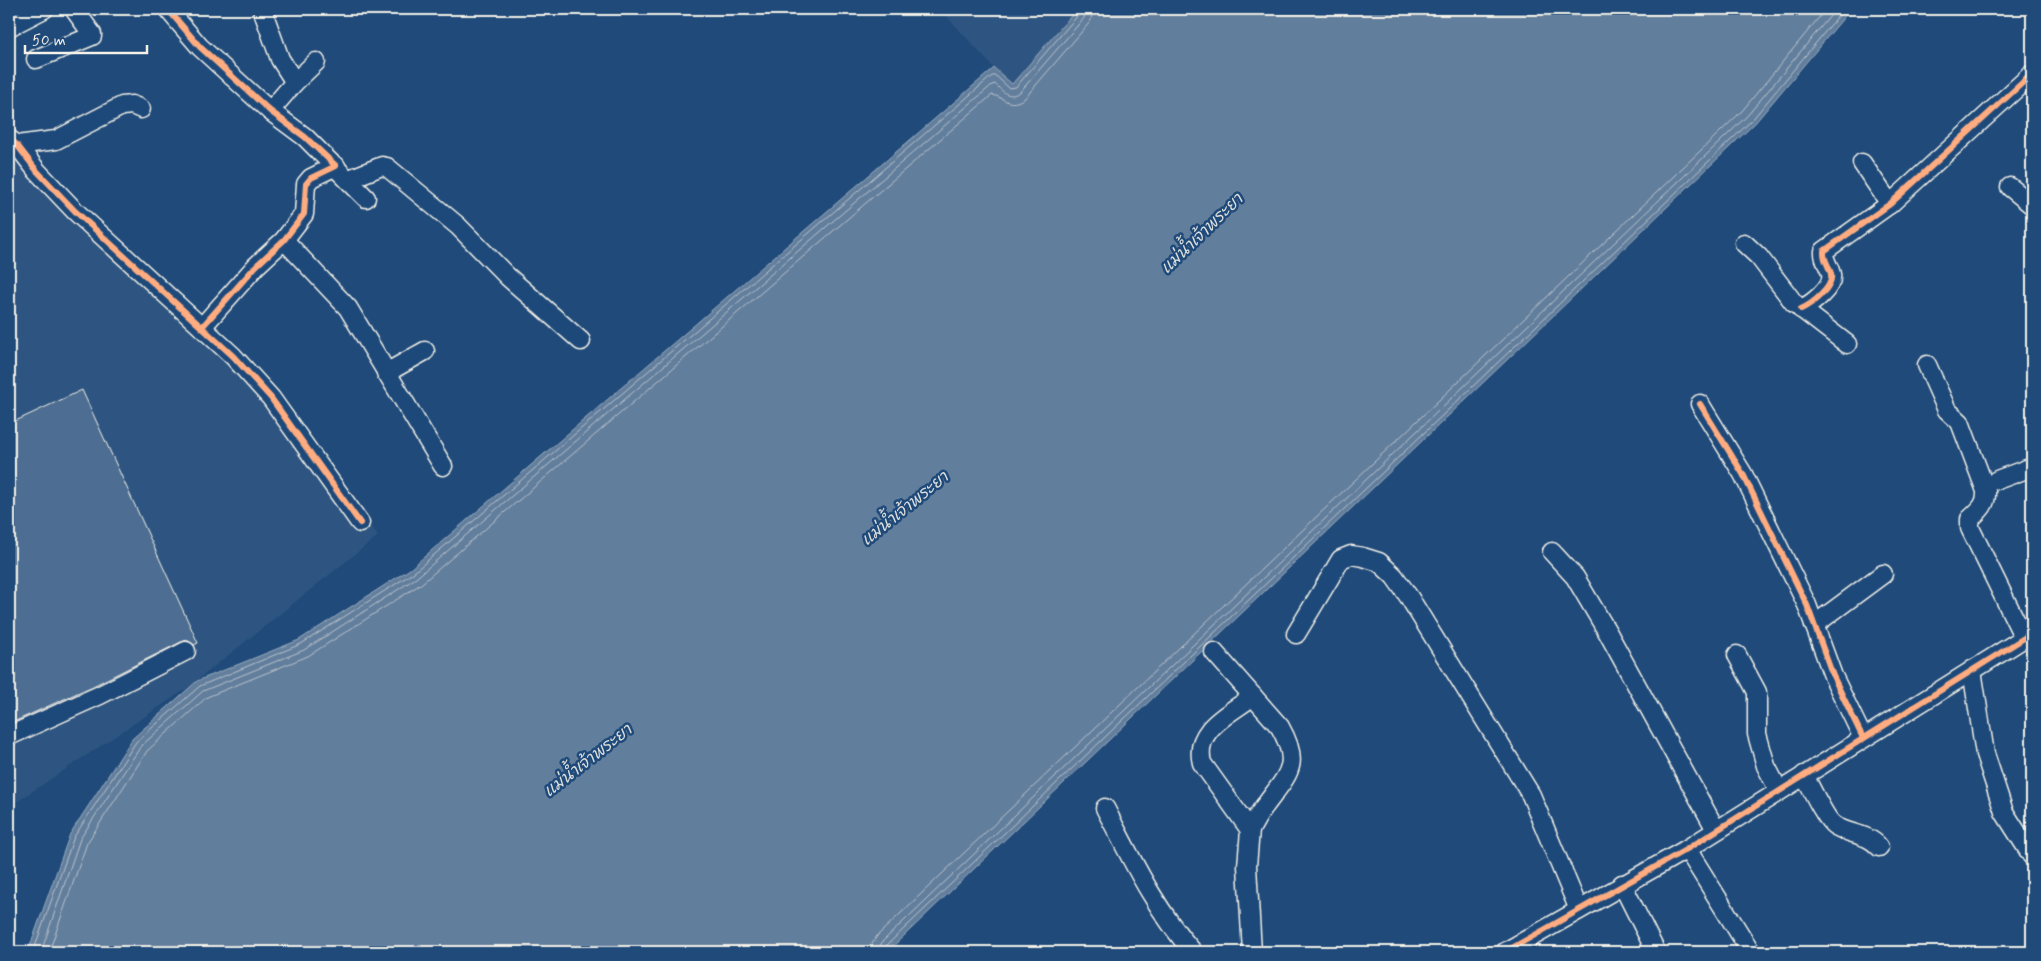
<svg xmlns="http://www.w3.org/2000/svg" width="2041" height="961" viewBox="0 0 2041 961" font-family="Mynerve,'Playpen Sans Thai',sans-serif">
<style>
.built{fill:#2d5581}
.water{fill:#627e9d;stroke:#9cacbb}
.lines{fill:none;stroke-linecap:round;stroke-linejoin:round}
.shore{stroke:#bac3ca;stroke-width:1}
.building{fill:#4d6e92;stroke:#f4f1e8}
.minor-casing{stroke:#f4f1e8;stroke-width:21}
.minor{stroke:#1f4a7a;stroke-width:18}
.cycleway-casing{stroke:#1f4a7a;stroke-width:9}
.cycleway{stroke:#ffac80;stroke-width:6}
.labels{text-anchor:middle;dominant-baseline:central;stroke-width:5;stroke-linejoin:round;paint-order:stroke}
.water-label{font-size:16px;font-style:italic;fill:#dee0dd;stroke:#1f4a7a}
</style>
<rect width="100%" height="100%" fill="#1f4a7a"/>
<filter id="ink" filterUnits="userSpaceOnUse"><feTurbulence type="fractalNoise" baseFrequency=".02" numOctaves="2"/><feDisplacementMap in="SourceGraphic" scale="10" xChannelSelector="R" yChannelSelector="G"/><feConvolveMatrix kernelMatrix="1 2 1 2 8 2 1 2 1" color-interpolation-filters="sRGB"/></filter>
<g filter="url(#ink)">
<g class="built">
<polygon points="940,9 1077,9 1012,85 994,68"/>
<polygon points="9,128 20,139 105,235 254,370 378,536 186,689 9,807"/>
</g>
<polygon class="water" points="1077,9 1851,9 1755,123 887,952 28,952 70,834 132,739 197,681 299,640 410,569 994,68 1012,84"/>
<g class="lines">
<g class="shore">
<polyline points="33,952 74,837 136,742 200,686 301,644 413,573 992,76 996,76 1009,88 1016,87 1079,14 1081,9"/>
<path d="M41,952L80,839L141,746L203,691L304,650L416,578L992,85L995,84C1003,92 1009,99 1020,92L1084,18L1087,9"/>
<path d="M49,952L87,843L147,751L207,697L308,656L421,584L992,95C1005,97 1008,109 1025,98L1090,22L1094,9"/>
<polyline points="870,952 872,944 877,936 1742,111 1826,9"/>
<polyline points="878,952 882,942 1747,116 1836,9"/>
<polyline points="884,952 886,946 1752,120 1844,9"/>
</g>
</g>
<polygon class="building" points="82,390 198,643 194,645 187,640 181,642 95,685 9,724 9,424"/>
<g class="lines">
<g class="minor-casing">
<g id="minor">
<polyline points="170,9 171,13 200,47 270,111 305,137 366,198"/>
<polyline points="262,9 280,59 294,81 294,83 270,111"/>
<polyline points="9,27 44,9"/>
<polyline points="36,59 92,36 92,34 74,9"/>
<polyline points="294,83 316,62"/>
<polyline points="9,139 17,145 37,171 75,211 233,356 271,398 360,523"/>
<polyline points="17,145 56,140 122,106 132,105 141,109"/>
<polyline points="1862,163 1890,204"/>
<polyline points="349,179 382,166 387,167 458,226 508,277 581,341"/>
<polyline points="2010,187 2032,205"/>
<polyline points="284,240 348,308 443,466"/>
<polyline points="1744,243 1759,257 1794,303 1847,344"/>
<path d="M1801,309C1812,304 1834,287 1831,274C1829,265 1823,260 1824,251L1890,204L2032,74"/>
<polyline points="202,327 256,266 284,240 304,214 306,184 311,178 336,166"/>
<path d="M1927,365L1947,410L1960,422L1986,491C1987,504 1980,510 1970,519V528L2024,638"/>
<polyline points="386,373 425,351"/>
<polyline points="1700,404 1743,474 1807,605 1833,676 1863,738"/>
<polyline points="1997,480 2032,467"/>
<polyline points="1552,552 1575,577 1608,633 1716,830"/>
<polyline points="1814,625 1883,574"/>
<polyline points="1296,634 1341,559 1351,555 1363,557 1379,562 1394,576 1409,597 1531,795 1579,910"/>
<path d="M1214,652L1280,727C1301,764 1289,773 1267,803C1260,811 1255,821 1250,830"/>
<polyline points="1737,655 1757,692 1757,734 1766,766 1779,791"/>
<polyline points="1972,670 1985,754 2004,812 2032,856"/>
<polyline points="9,736 100,695 186,651"/>
<path d="M1804,775C1810,786 1826,820 1834,825C1848,835 1868,833 1879,847"/>
<path d="M1105,808C1131,858 1155,909 1193,952"/>
<polyline points="1687,849 1751,952"/>
<polyline points="1622,884 1656,952"/>
<path d="M1252,952L1247,866L1250,830L1202,763C1193,729 1230,714 1253,696"/>
<polyline points="1505,952 1687,849 2032,633"/>
</g>
</g>
<use href="#minor" class="minor"/>
<g class="cycleway-casing">
<g id="cycleway">
<polyline points="170,9 171,13 200,47 270,111 305,137 336,166 311,178 306,184 304,214 284,240 256,266 202,327"/>
<polyline points="9,139 17,145 37,171 75,211 233,356 271,398 360,523"/>
<path d="M1801,309C1812,304 1834,287 1831,274C1829,265 1823,260 1824,251L1890,204L2032,74"/>
<polyline points="1700,404 1743,474 1807,605 1833,676 1863,738"/>
<polyline points="1505,952 1687,849 2032,633"/>
</g>
</g>
<use href="#cycleway" class="cycleway"/>
</g>
</g>
<g class="labels">
<g class="water-label">
<text transform="translate(1202 234) rotate(-44)">แม่น้ำเจ้าพระยา</text>
<text transform="translate(905 509) rotate(-39)">แม่น้ำเจ้าพระยา</text>
<text transform="translate(588 761) rotate(-38)">แม่น้ำเจ้าพระยา</text>
</g>
</g>
<rect width="2041" height="961" fill="none" stroke="#1f4a7a" stroke-width="30"/>
<rect x="15" y="15" width="2011" height="931" fill="none" stroke="#f4f1e8" stroke-width="2" filter="url(#ink)"/>
<path d="M25 45v8h122v-8" fill="none" stroke="#f4f1e8" stroke-width="2.5"/>
<text x="32" y="45" font-size="15" fill="#f4f1e8" stroke="#1f4a7a" stroke-width="4" paint-order="stroke">50 m</text>
</svg>
